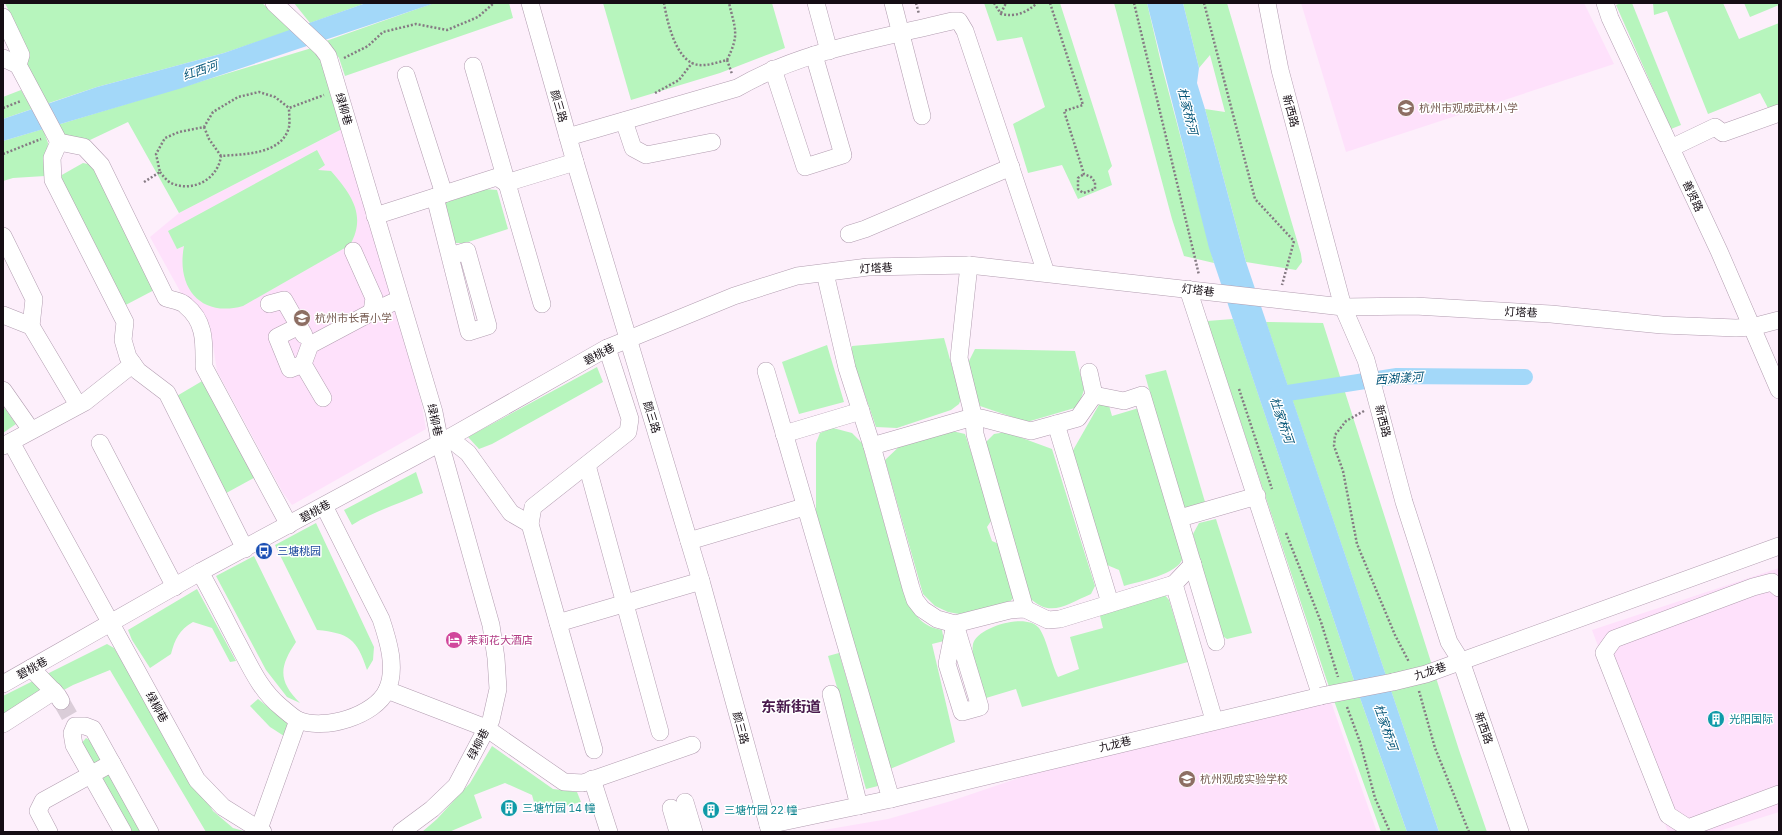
<svg xmlns="http://www.w3.org/2000/svg" width="1782" height="835" viewBox="0 0 1782 835" font-family="'IBM Plex Sans','Noto Sans SC',sans-serif">
<style>
.built{fill:#fee1fb}
.green{fill:#b7f5bd}
.water{fill:#a3d8f9}
.lines{fill:none;stroke-linecap:round;stroke-linejoin:round}
.canal{stroke:#a3d8f9;stroke-width:16}
.minor-tunnel{stroke:#dacdd8;stroke-width:17;stroke-dasharray:17 8;stroke-linecap:butt}
.minor-casing{stroke:#b29db0;stroke-width:18}
.path{stroke:#857a83;stroke-width:2.5;stroke-dasharray:2 2;stroke-linecap:butt}
.minor{stroke:#fff;stroke-width:17}
.minor-bridge-casing{stroke:#b29db0;stroke-width:18;stroke-linecap:butt}
.minor-bridge{stroke:#fff;stroke-width:17}
.labels{text-anchor:middle;dominant-baseline:central;stroke-width:3;stroke-linejoin:round;paint-order:stroke}
.street-label{font-size:11px;fill:#150d14;stroke:#fff}
.education-label{font-size:11px;fill:#785e54;stroke:#fff;text-anchor:start}
.transit-label{font-size:11px;fill:#164399;stroke:#fff;text-anchor:start}
.hotel-label{font-size:11px;fill:#b23c85;stroke:#fff;text-anchor:start}
.culture-label{font-size:11px;fill:#0d838f;stroke:#fff;text-anchor:start}
.water-label{font-size:12px;font-style:italic;fill:#045578;stroke:#fff}
.district-label{font-size:15px;font-weight:bold;fill:#491b4d;stroke:#fff}
</style>
<rect width="100%" height="100%" fill="#fdeffb"/>
<g class="built">
<polygon points="1301,3 1584,3 1614,64 1346,152"/>
<polygon points="344,128 421,401 426,429 292,505 283,493 217,371 210,326 202,310 181,293 150,237 179,213"/>
<polygon points="1779,568 1779,812 1716,832 1668,832 1592,630"/>
<polygon points="1330,699 1377,832 812,832 888,819 951,801 1080,757"/>
</g>
<g class="green">
<polygon points="5,3 262,3 293,30 224,53 97,87 46,104 27,67 29,54"/>
<polygon points="294,3 366,3 310,23"/>
<polygon points="434,3 509,3 513,18 345,76 339,58 326,41"/>
<polygon points="603,3 772,3 785,48 720,73 631,100"/>
<polygon points="984,3 1060,3 1112,166 1108,171 1112,185 1078,199 1062,165 1028,173 1013,124 1045,107 1022,37 997,41"/>
<polygon points="1114,3 1147,3 1162,67 1214,263 1184,256 1172,219"/>
<polygon points="1183,3 1227,3 1301,254 1302,262 1296,270 1246,262 1205,109 1225,112 1210,55 1199,68"/>
<polygon points="1621,3 1632,3 1681,125 1671,129 1616,5"/>
<polygon points="1653,3 1723,3 1739,39 1779,23 1779,104 1768,108 1760,93 1708,114 1667,11 1654,15"/>
<polygon points="1744,3 1779,3 1779,5 1750,17"/>
<polygon points="315,47 322,50 344,128 179,213 128,122 90,140 66,138 57,125"/>
<polygon points="21,90 32,109 3,119 3,97"/>
<polygon points="43,129 48,143 45,176 13,178 3,181 3,141"/>
<path d="M317,150L325,165L318,170L331,171C351,194 367,215 350,245L243,306C200,318 176,287 184,246L177,249L168,231Z"/>
<polygon points="83,163 93,165 160,287 118,309 60,176"/>
<polygon points="484,189 497,190 508,229 465,243 455,243 445,203"/>
<polygon points="1233,319 1360,698 1407,832 1381,832 1327,681 1207,321"/>
<polygon points="1266,322 1323,323 1459,750 1487,832 1439,832"/>
<polygon points="944,338 961,399 959,404 951,410 897,428 876,427 852,357 852,346"/>
<polygon points="827,345 844,402 799,414 782,362"/>
<polygon points="975,349 1075,351 1084,390 1078,407 1027,422 980,406 975,394 967,365"/>
<polygon points="597,367 603,382 492,444 479,449 468,437"/>
<polygon points="1166,370 1205,502 1183,509 1145,375"/>
<polygon points="209,377 261,474 219,497 170,400"/>
<path d="M1108,402L1112,416L1139,408L1183,558C1177,575 1140,581 1124,586L1119,570L1107,565L1072,452L1100,403Z"/>
<polygon points="3,406 16,424 3,433"/>
<path d="M833,428L852,433L862,443L903,591C912,611 919,626 942,630L944,641L932,644L955,742L890,769L816,512V443L820,433Z"/>
<polygon points="948,430 965,434 993,518 987,527 992,541 999,544 1014,597 1008,604 959,614 948,612 935,606 923,594 885,460 903,443"/>
<path d="M1006,432L1052,449L1095,586L1091,594C1067,604 1050,619 1029,597L986,451V442L994,434Z"/>
<path d="M416,472L423,493C399,504 374,511 352,525L344,510Z"/>
<polygon points="1216,519 1252,633 1227,639 1221,635 1193,534 1199,523"/>
<path d="M316,523L374,647L373,660L367,670C357,639 349,633 317,630L275,545Z"/>
<path d="M254,556L296,642C279,667 278,681 300,703L287,697L266,670L216,576Z"/>
<path d="M197,589L236,661L230,662L212,628L193,622C179,630 175,639 171,654L150,668L132,640L128,630Z"/>
<path d="M1164,594L1169,600L1188,662L1022,707L1016,689L986,698C982,684 970,658 973,644C977,627 1027,612 1039,628C1047,639 1051,663 1058,677L1079,669L1070,637L1103,628L1099,612Z"/>
<polygon points="107,644 114,648 213,811 233,828 247,832 206,832 110,670 73,685 3,723 3,696"/>
<polygon points="839,653 878,786 866,789 828,656"/>
<polygon points="258,699 288,723 284,736 270,727 250,706"/>
<polygon points="86,738 93,742 144,832 130,832 80,745"/>
<polygon points="492,746 553,789 577,792 581,802 537,813 532,795 505,783 474,795 482,818 449,832 422,832 437,819 470,783"/>
</g>
<g class="water">
<polygon points="366,3 435,3 182,88 3,141 3,119 97,87 224,53"/>
<polygon points="1147,3 1183,3 1199,68 1197,83 1205,109 1246,262 1439,832 1407,832 1360,698 1209,248"/>
</g>
<g class="lines">
<polyline class="canal" points="1275,395 1397,376 1525,377"/>
<polyline class="minor-tunnel" points="61,701 73,722"/>
<g class="minor-casing">
<g id="minor">
<polyline points="274,3 322,48 328,56 434,412 440,443 491,625 496,658 498,689 491,720 456,786 432,809 401,832"/>
<polyline points="530,3 575,162 701,581 770,832"/>
<polyline points="816,3 829,51"/>
<polyline points="893,3 922,116"/>
<polyline points="1267,3 1280,70 1343,307 1366,360 1404,502 1449,642 1461,661 1520,832"/>
<polyline points="1605,3 1610,18 1719,251 1779,390"/>
<path d="M3,17L21,55L18,65L59,142L84,147L101,165L166,298C172,300 182,301 186,306C206,322 204,344 204,367L289,525"/>
<polyline points="3,58 18,65"/>
<polyline points="473,66 542,304"/>
<polyline points="773,69 805,167 843,155 814,55"/>
<polyline points="406,75 444,194"/>
<polyline points="624,121 633,148 646,155 712,142"/>
<path d="M568,137L737,88C802,50 879,39 952,21H959L965,31L1046,273"/>
<polyline points="59,142 52,158 53,180 125,322 123,340 128,357 138,371 167,393 245,549"/>
<polyline points="1671,148 1715,127 1723,133 1779,113"/>
<polyline points="435,197 469,332 488,326 467,251 450,256"/>
<polyline points="375,216 497,177 506,183 575,162"/>
<polyline points="849,234 865,229 1011,167"/>
<polyline points="3,236 34,299 31,326"/>
<polyline points="353,251 374,298 372,312"/>
<polyline points="969,265 959,358 974,419 975,434 1025,609"/>
<polyline points="825,273 847,368 872,446 911,588 915,600 922,609 937,619 955,624 1010,610 1025,609 1048,620 1060,619 1174,584"/>
<polyline points="269,304 284,300 304,335"/>
<polyline points="3,315 31,326 78,405"/>
<polyline points="299,326 277,337 290,369 303,364"/>
<polyline points="766,371 891,799"/>
<polyline points="3,390 31,430"/>
<polyline points="1094,395 1124,401 1142,395 1216,642"/>
<polyline points="323,398 303,364 310,345 372,312 400,299"/>
<polyline points="1056,424 1110,603"/>
<polyline points="784,434 861,411"/>
<polyline points="449,438 468,453 511,513 530,524"/>
<polyline points="11,442 197,780 223,807 263,832"/>
<polyline points="100,443 175,587"/>
<polyline points="3,446 85,402 133,364"/>
<polyline points="872,446 966,419 981,418 1031,431 1078,418 1094,395 1089,372"/>
<polyline points="587,465 660,732"/>
<polyline points="1180,518 1257,496"/>
<polyline points="689,541 804,507"/>
<polyline points="1193,564 1174,584 1214,720"/>
<path d="M200,572C213,595 225,619 237,642C250,666 260,690 281,707C286,711 292,717 298,720C324,731 375,716 387,690C397,668 388,640 381,619L324,506"/>
<polyline points="1779,588 1772,582 1753,587 1614,639 1604,653 1668,815 1688,828 1779,794"/>
<polyline points="558,623 701,581"/>
<polygon points="955,624 980,707 962,712 947,664"/>
<polyline points="31,668 58,696 61,701"/>
<polyline points="1393,682 1426,674 1779,546"/>
<polyline points="3,684 200,572 440,443 607,348 734,296 797,276 868,267 969,265 1343,307 1415,306 1551,314 1662,325 1736,328 1752,327 1779,320"/>
<polyline points="387,690 486,728 564,782 583,783 692,745"/>
<polyline points="831,694 859,806"/>
<polyline points="3,724 54,691"/>
<polyline points="594,750 530,524 533,507 628,432 630,419 607,348"/>
<polyline points="592,779 609,832"/>
<polyline points="685,802 694,832"/>
<polyline points="671,808 678,832"/>
<polyline points="768,825 891,799 1321,696 1188,289"/>
<polyline points="49,832 38,811 43,801 112,763"/>
<polyline points="123,832 74,745 72,733 75,726 85,726 93,729 150,832"/>
<polyline points="258,832 298,720"/>
</g>
</g>
<g class="path">
<path d="M664,3C667,21 676,63 699,65C708,66 718,62 727,60C740,34 735,29 729,3"/>
<polyline points="916,3 919,14"/>
<path d="M994,3L1001,14C1016,17 1026,13 1037,3"/>
<polyline points="1050,3 1083,105 1064,111 1084,174 1091,177 1095,182 1095,189 1083,193 1078,189 1078,178 1084,174"/>
<polyline points="1134,3 1199,275"/>
<polyline points="1204,3 1255,199 1294,241 1282,285"/>
<polyline points="1001,13 1006,3"/>
<polyline points="344,58 368,46 383,32 416,24 447,30 478,17 494,3"/>
<polyline points="727,60 732,74"/>
<polyline points="655,93 679,80 692,63"/>
<polyline points="3,108 21,101"/>
<polyline points="204,127 209,139 221,156"/>
<polyline points="3,154 41,139"/>
<path d="M160,172C163,176 167,181 171,183C193,193 218,179 221,156C243,154 282,155 289,127C290,121 289,114 289,108"/>
<polyline points="144,182 160,172 156,154 165,138 179,132 204,127 213,112 238,97 259,92 275,97 289,108 324,95"/>
<polyline points="1239,389 1272,489"/>
<polyline points="1364,411 1346,421 1335,435 1334,446 1343,471 1357,544 1395,635 1409,662"/>
<polyline points="1286,533 1321,622 1338,677"/>
<polyline points="1419,691 1435,748 1469,832"/>
<polyline points="1347,707 1360,742 1375,798 1390,832"/>
</g>
<use href="#minor" class="minor"/>
<g class="minor-bridge-casing">
<polyline id="minor-bridge" points="1321,696 1393,682"/>
</g>
<use href="#minor-bridge" class="minor-bridge"/>
</g>
<defs>
<g id="school-disc" transform="scale(0.9)"><circle r="9.5" fill="#8d6e63" stroke="#fff"/><path d="M0-5L7-2L0 1L-7-2ZM-4 1L0 2.5L4 1V4Q0 6-4 4Z" fill="#fff"/></g>
<g id="bus-disc" transform="scale(0.9)"><circle r="9.5" fill="#1a4fb4" stroke="#fff"/><path d="M-5-6H5V4H4V6H2V4H-2V6H-4V4H-5ZM-3.5-4V0h7V-4ZM-3.5 1.2v1.5H-2V1.2ZM2 1.2v1.5H3.5V1.2Z" fill="#fff"/></g>
<g id="hotel-disc" transform="scale(0.9)"><circle r="9.5" fill="#d1479c" stroke="#fff"/><path d="M-6-4.5h1.5V1H6V5H4.5V3h-9V5H-6ZM-4 0a1.8 1.8 0 1 1 3.6 0ZM.5 0V-2.5h3Q6-2.5 6 0Z" fill="#fff"/></g>
<g id="building-disc" transform="scale(0.9)"><circle r="9.5" fill="#0f9aa8" stroke="#fff"/><path d="M-4-6H4V6H1V3H-1V6H-4ZM-2.5-4.3h1.7v1.8h-1.7ZM.8-4.3h1.7v1.8H.8ZM-2.5-1h1.7V.8h-1.7ZM.8-1h1.7V.8H.8Z" fill="#fff"/></g>
</defs>
<g fill-rule="evenodd">
<use href="#school-disc" x="1406" y="108"/>
<use href="#school-disc" x="302" y="318"/>
<use href="#bus-disc" x="264" y="551"/>
<use href="#hotel-disc" x="454" y="640"/>
<use href="#building-disc" x="1716" y="719"/>
<use href="#school-disc" x="1187" y="779"/>
<use href="#building-disc" x="509" y="808"/>
<use href="#building-disc" x="711" y="810"/>
</g>
<g class="labels">
<g class="street-label">
<text transform="translate(559 106) rotate(74)">颜三路</text>
<text transform="translate(344 109) rotate(74)">绿柳巷</text>
<text transform="translate(1291 111) rotate(75)">新西路</text>
<text transform="translate(1693 196) rotate(65)">善贤路</text>
<text transform="translate(876 268) rotate(-3)">灯塔巷</text>
<text transform="translate(1198 290) rotate(7)">灯塔巷</text>
<text transform="translate(1521 312) rotate(3)">灯塔巷</text>
<text transform="translate(599 354) rotate(-28)">碧桃巷</text>
<text transform="translate(652 417) rotate(73)">颜三路</text>
<text transform="translate(435 420) rotate(77)">绿柳巷</text>
<text transform="translate(1383 421) rotate(76)">新西路</text>
<text transform="translate(315 511) rotate(-29)">碧桃巷</text>
<text transform="translate(32 668) rotate(-29)">碧桃巷</text>
<text transform="translate(1430 671) rotate(-18)">九龙巷</text>
<text transform="translate(157 707) rotate(61)">绿柳巷</text>
<text transform="translate(741 728) rotate(75)">颜三路</text>
<text transform="translate(1484 728) rotate(71)">新西路</text>
<text transform="translate(478 744) rotate(-62)">绿柳巷</text>
<text transform="translate(1115 744) rotate(-14)">九龙巷</text>
</g>
<g class="education-label">
<text x="1419" y="108">杭州市观成武林小学</text>
<text x="315" y="318">杭州市长青小学</text>
<text x="1200" y="779">杭州观成实验学校</text>
</g>
<g class="transit-label">
<text x="277" y="551">三塘桃园</text>
</g>
<g class="hotel-label">
<text x="467" y="640">茉莉花大酒店</text>
</g>
<g class="culture-label">
<text x="1729" y="719">光阳国际</text>
<text x="522" y="808">三塘竹园 14 幢</text>
<text x="724" y="810">三塘竹园 22 幢</text>
</g>
<g class="water-label">
<text transform="translate(200 70) rotate(-19)">红西河</text>
<text transform="translate(1188 111) rotate(76)">杜家桥河</text>
<text transform="translate(1399 378) rotate(-4)">西湖漾河</text>
<text transform="translate(1282 420) rotate(71)">杜家桥河</text>
<text transform="translate(1386 727) rotate(71)">杜家桥河</text>
</g>
<g class="district-label">
<text x="791" y="706">东新街道</text>
</g>
</g>
<rect width="1782" height="835" fill="none" stroke="#150d14" stroke-width="8"/>
</svg>
